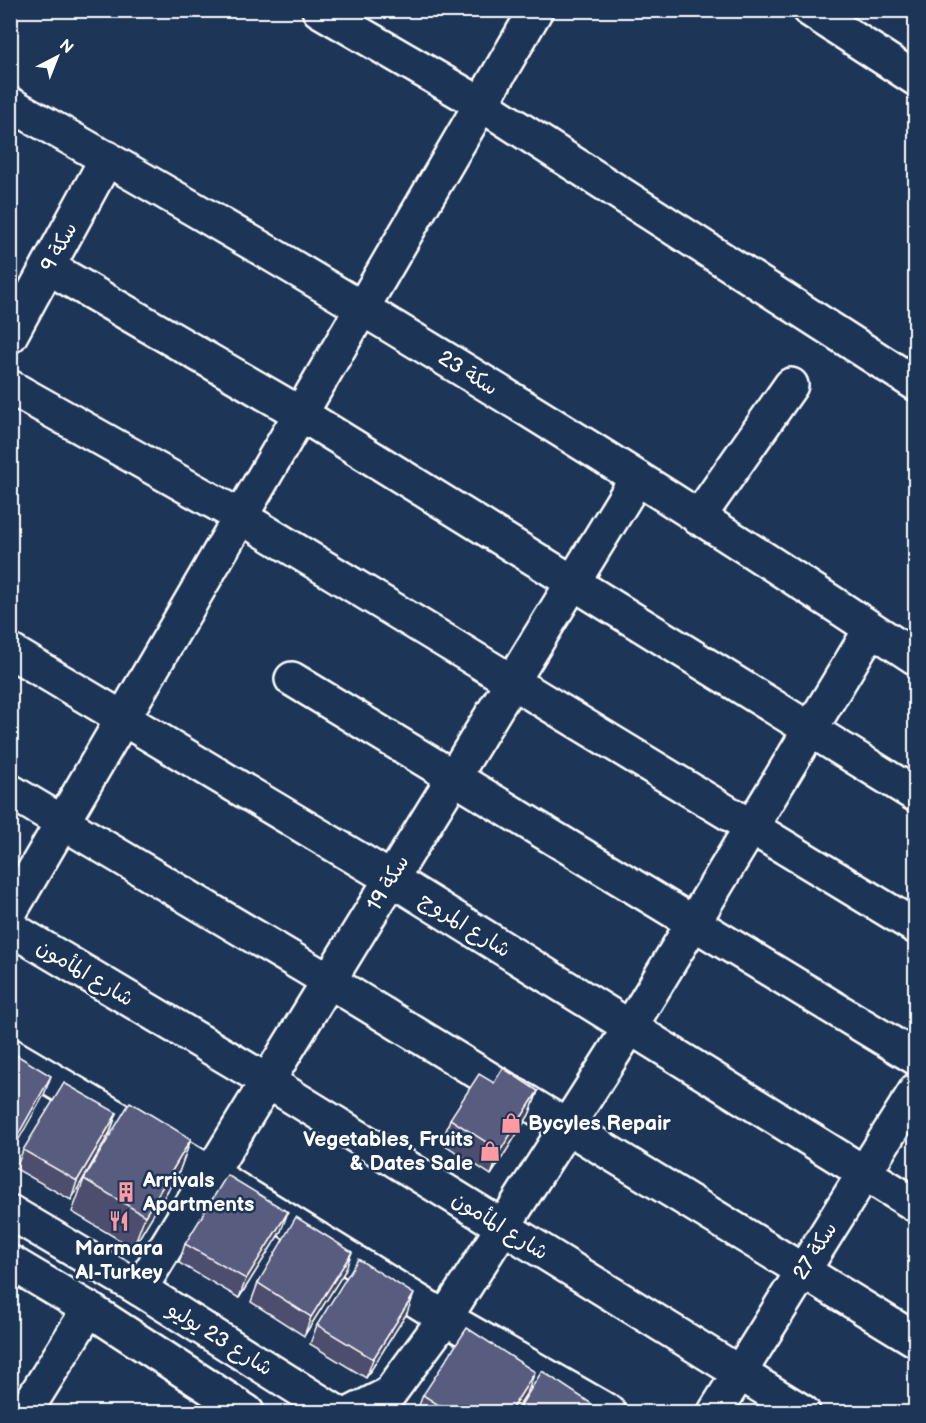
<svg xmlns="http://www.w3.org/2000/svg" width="926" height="1423" viewBox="0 0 926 1423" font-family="'Balsamiq Sans','Playpen Sans Arabic',sans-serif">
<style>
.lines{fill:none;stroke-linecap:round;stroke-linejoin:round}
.minor-casing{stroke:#fff;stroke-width:38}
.major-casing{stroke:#fff;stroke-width:38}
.minor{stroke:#1d3557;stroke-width:33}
.major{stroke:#1d3557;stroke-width:33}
.wall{fill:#4d4e6d;stroke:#fff;stroke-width:1.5}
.shaded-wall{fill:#3e4059;stroke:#fff;stroke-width:1.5}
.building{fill:#595b7f;stroke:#fff;stroke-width:1.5}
.labels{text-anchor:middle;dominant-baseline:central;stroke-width:5;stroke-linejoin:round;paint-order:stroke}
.street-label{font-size:21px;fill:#fff;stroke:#1d3557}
.poi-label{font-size:21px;font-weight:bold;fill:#fff;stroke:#1d3557;text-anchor:start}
</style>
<rect width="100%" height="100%" fill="#1d3557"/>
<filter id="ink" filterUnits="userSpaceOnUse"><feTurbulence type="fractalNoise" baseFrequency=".0167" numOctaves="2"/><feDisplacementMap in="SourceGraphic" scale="12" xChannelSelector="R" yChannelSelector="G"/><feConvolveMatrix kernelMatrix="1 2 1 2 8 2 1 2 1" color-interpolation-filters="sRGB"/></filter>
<g filter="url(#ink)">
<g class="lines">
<g class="minor-casing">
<g id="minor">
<polyline points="319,10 481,104 916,384"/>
<polyline points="810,10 916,79"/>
<path d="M10,104C319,277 621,463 916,658"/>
<polyline points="48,267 301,414 916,795"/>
<polyline points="10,336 107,158"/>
<polyline points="10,387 241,517 916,927"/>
<polyline points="698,518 791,385"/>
<polyline points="10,651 390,878 916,1205"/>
<polyline points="292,679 916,1058"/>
<polyline points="10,791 329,981 916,1340"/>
<polyline points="10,912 536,10"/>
<polyline points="10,928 267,1081 803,1412"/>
<polyline points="10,1055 210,1173 445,1318 609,1412"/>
<polyline points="140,1289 637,478"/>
<polyline points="25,1412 89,1309"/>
<polyline points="354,1412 389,1394 445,1318 629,1029 871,629"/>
<polyline points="715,1412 916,1090"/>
</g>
</g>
<g class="major-casing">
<g id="major">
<polyline points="10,1212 140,1289 336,1412"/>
<polyline points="10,1262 89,1309 247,1412"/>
</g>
</g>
<use href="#minor" class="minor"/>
<use href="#major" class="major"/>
</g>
<g class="wall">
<polygon points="494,1083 538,1091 529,1115 491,1175 442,1143 450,1119"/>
<polygon points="117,1113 110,1132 71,1200 16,1169 23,1150"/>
<polygon points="191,1139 179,1172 133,1248 72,1212 84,1179"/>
<polygon points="281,1231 239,1298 179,1263 185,1244"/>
<polygon points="345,1271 304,1336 251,1302 258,1283"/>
<polygon points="407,1313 366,1378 310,1344 317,1325"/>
<polygon points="528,1391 514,1413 416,1413 423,1395"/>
</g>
<g class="shaded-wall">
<polygon points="51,1076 44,1095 10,1155 11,1147"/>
<polygon points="538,1091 529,1115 491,1175 500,1151"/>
<polygon points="117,1113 110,1132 71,1200 77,1181"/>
<polygon points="191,1139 179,1172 133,1248 145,1216"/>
<polygon points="288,1212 281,1231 239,1298 246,1279"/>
<polygon points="352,1252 345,1271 304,1336 311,1317"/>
<polygon points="414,1294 407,1313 366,1378 373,1359"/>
<polygon points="535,1372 528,1391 514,1413 509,1413"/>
</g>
<g class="building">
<polygon points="10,1051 51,1076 11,1147 10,1146"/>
<polygon points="503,1068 538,1091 500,1151 450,1119 479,1074 494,1083"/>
<polygon points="64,1083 117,1113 77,1181 23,1150"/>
<polygon points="130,1102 191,1139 145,1216 84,1179"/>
<polygon points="227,1175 288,1212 246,1279 185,1244"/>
<polygon points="296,1217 352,1252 311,1317 258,1283"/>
<polygon points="358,1259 414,1294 373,1359 317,1325"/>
<polygon points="467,1328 535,1372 509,1413 451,1413 423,1395"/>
<polygon points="542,1371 592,1404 587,1413 516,1413"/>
<polygon points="600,1408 607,1413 597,1413"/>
</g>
</g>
<defs>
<g id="shop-bare" transform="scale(1.62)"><path d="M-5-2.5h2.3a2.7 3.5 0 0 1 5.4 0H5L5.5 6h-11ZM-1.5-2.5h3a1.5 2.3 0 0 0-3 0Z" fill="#ff9aa2" stroke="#1d3557" stroke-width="2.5" paint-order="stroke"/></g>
<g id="building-bare" transform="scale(1.62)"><path d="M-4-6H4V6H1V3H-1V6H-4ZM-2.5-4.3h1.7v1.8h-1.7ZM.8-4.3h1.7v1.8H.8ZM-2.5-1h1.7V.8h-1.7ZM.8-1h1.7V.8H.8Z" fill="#ff9aa2" stroke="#1d3557" stroke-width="2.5" paint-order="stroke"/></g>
<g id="restaurant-bare" transform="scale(1.62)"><path d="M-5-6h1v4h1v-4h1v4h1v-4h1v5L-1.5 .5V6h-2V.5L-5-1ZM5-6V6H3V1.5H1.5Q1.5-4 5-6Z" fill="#ff9aa2" stroke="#1d3557" stroke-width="2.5" paint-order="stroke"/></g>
</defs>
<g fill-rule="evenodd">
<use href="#shop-bare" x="511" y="1123"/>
<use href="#shop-bare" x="490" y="1151"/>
<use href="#building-bare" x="126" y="1192"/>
<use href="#restaurant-bare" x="119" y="1221"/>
</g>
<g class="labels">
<g class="street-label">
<text transform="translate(59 247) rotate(-61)">سكة 9</text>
<text transform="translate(468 373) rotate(32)">23 سكة</text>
<text transform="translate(388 883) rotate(-59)">سكة 19</text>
<text transform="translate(465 925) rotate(32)">شارع المروج</text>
<text transform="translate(85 973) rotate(31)">شارع المأمون</text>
<text transform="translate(500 1226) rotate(32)">شارع المأمون</text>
<text transform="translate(815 1251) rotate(-58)">سكة 27</text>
<text transform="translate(220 1339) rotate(32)">شارع 23 يوليو</text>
</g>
<g class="poi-label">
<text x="528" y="1123">Bycyles Repair</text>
<text x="473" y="1139" text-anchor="end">Vegetables, Fruits<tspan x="473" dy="24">&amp; Dates Sale</tspan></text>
<text x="143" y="1180">Arrivals<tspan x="143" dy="24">Apartments</tspan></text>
<text x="119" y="1248" text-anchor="middle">Marmara<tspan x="119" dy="24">Al-Turkey</tspan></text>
</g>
</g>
<rect width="926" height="1423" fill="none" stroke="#1d3557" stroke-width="36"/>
<rect x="18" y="18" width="890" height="1387" fill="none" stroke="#fff" stroke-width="2" filter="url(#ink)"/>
<g transform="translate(57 57) rotate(42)" stroke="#1d3557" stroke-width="4.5" paint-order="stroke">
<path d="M0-4.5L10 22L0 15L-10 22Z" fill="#ffffff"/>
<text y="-9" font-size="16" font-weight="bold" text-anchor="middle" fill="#ffffff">N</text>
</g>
</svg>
